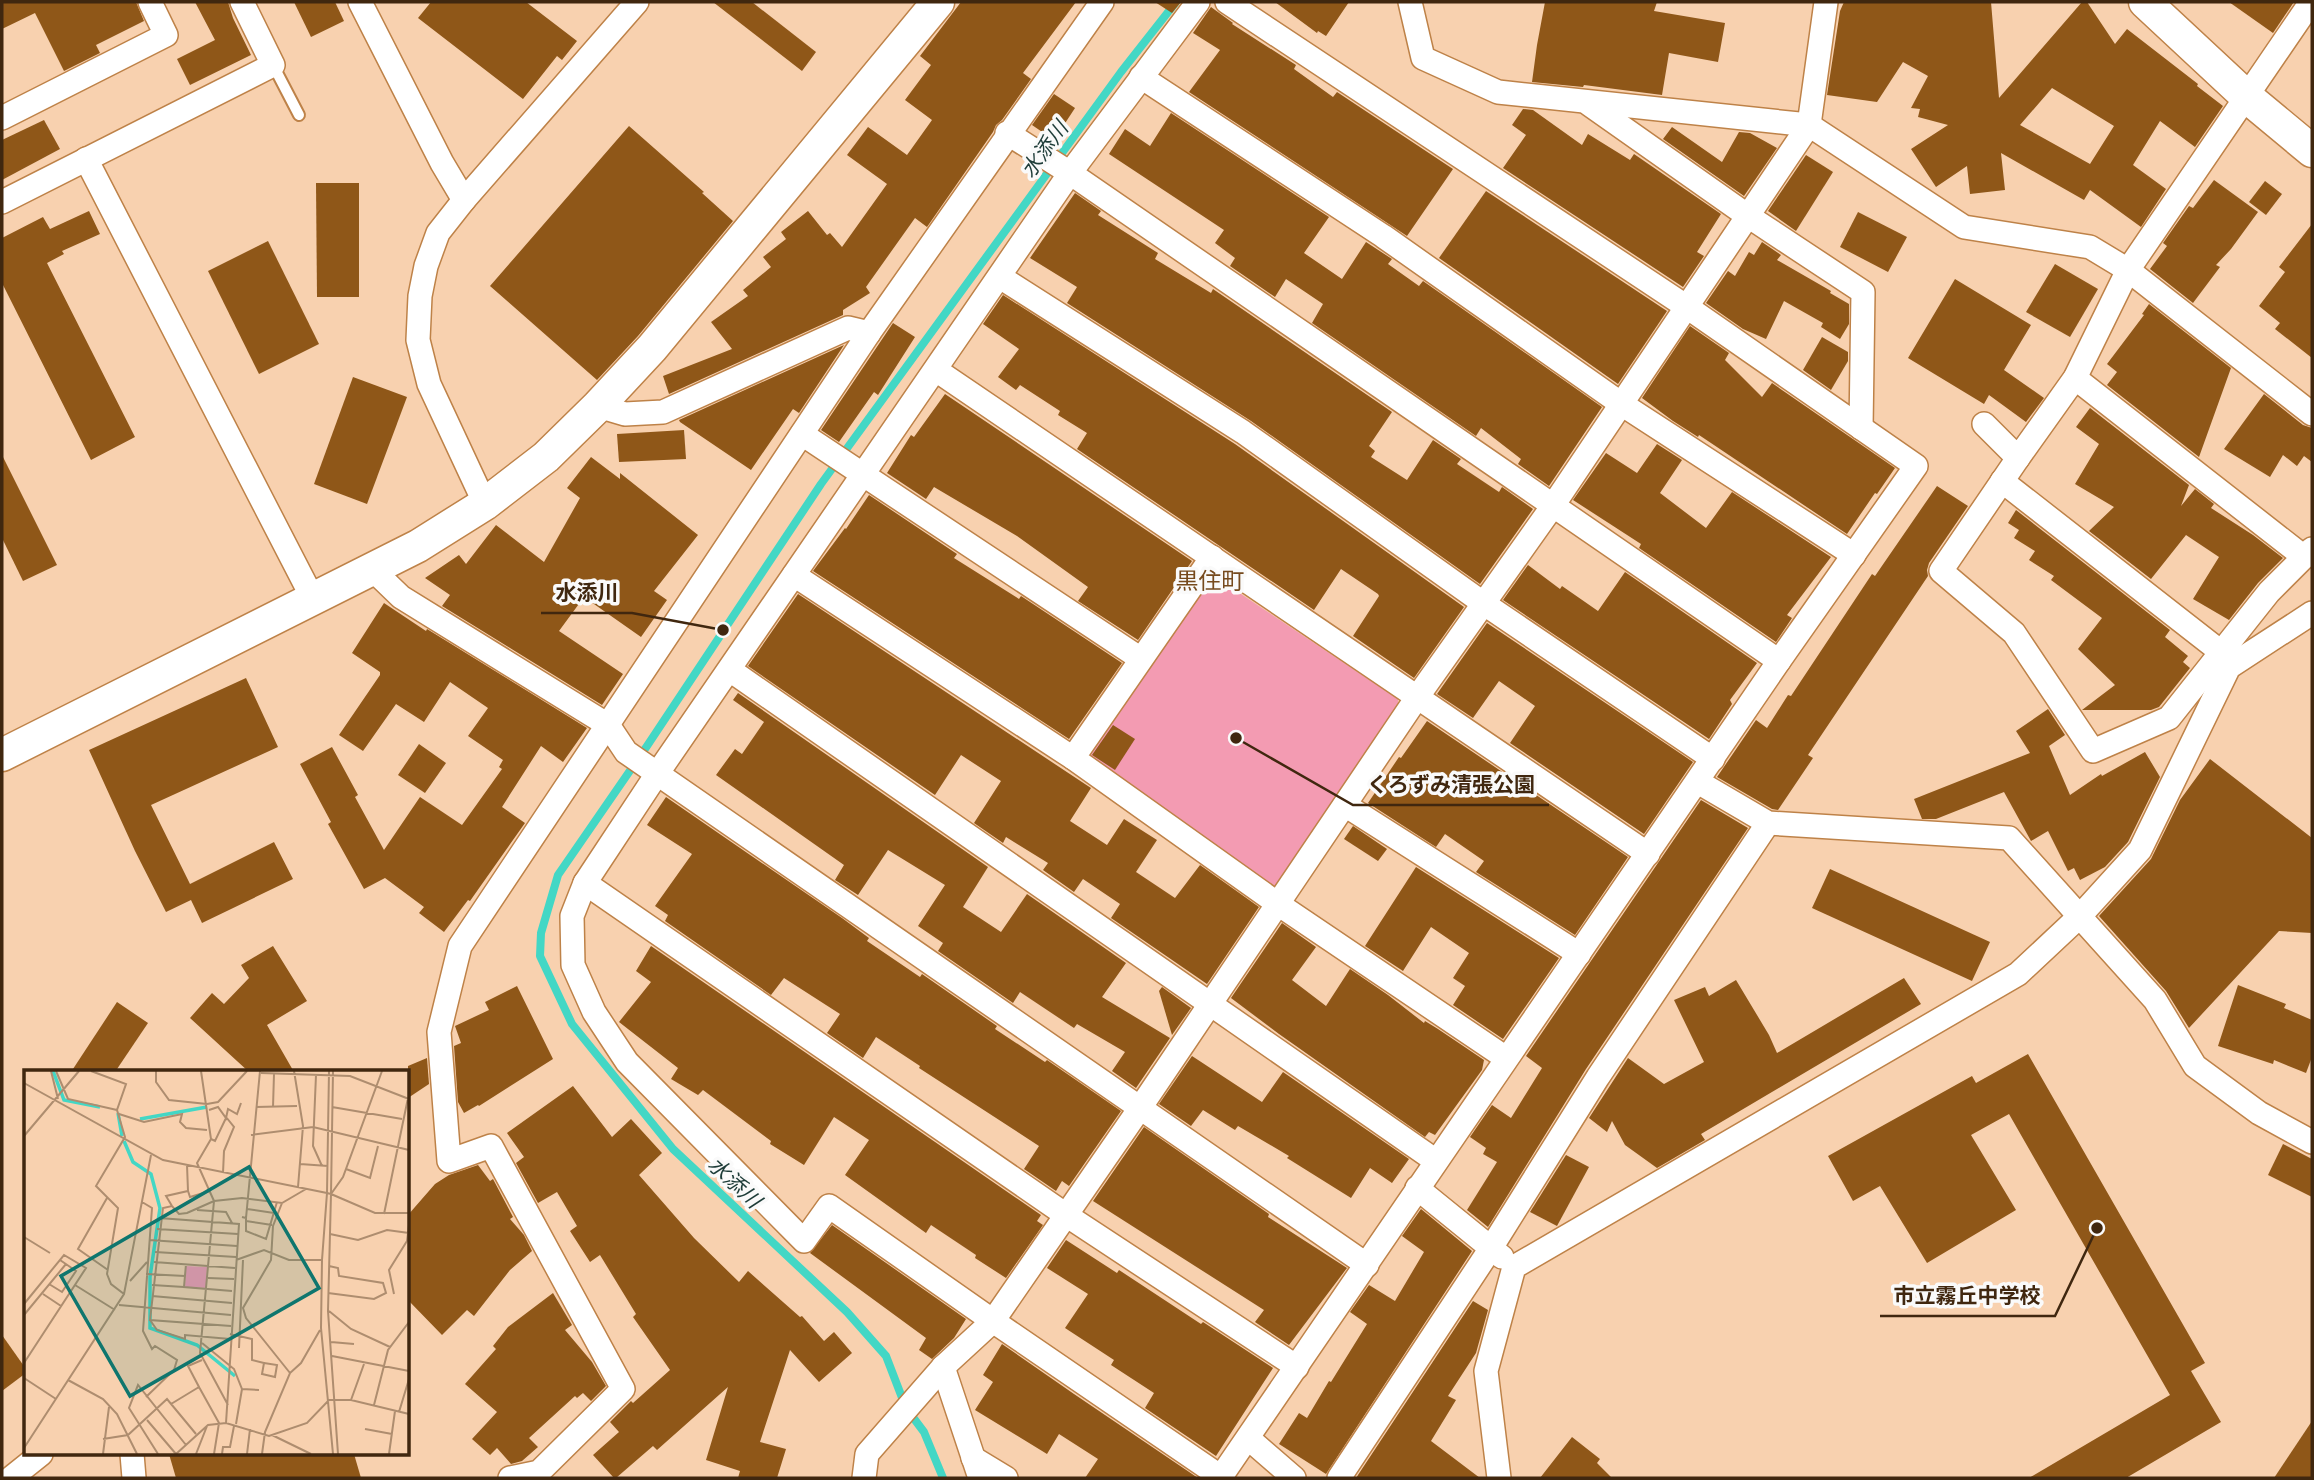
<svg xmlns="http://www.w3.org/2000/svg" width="2314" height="1480" viewBox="0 0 2314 1480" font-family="'Varela Round','Noto Sans JP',sans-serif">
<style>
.green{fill:#f39bb2}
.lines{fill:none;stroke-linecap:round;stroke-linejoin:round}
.stream{stroke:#43d7c5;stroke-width:8}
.building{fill:#8f5718;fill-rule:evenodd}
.lane-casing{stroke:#be8248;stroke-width:14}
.street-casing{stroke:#be8248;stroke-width:26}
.secondary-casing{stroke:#be8248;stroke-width:35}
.lane{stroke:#fff;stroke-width:10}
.street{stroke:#fff;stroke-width:23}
.secondary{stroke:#fff;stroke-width:32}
.labels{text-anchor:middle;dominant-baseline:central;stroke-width:7;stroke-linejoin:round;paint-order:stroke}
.water-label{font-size:21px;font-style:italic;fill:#1e3c38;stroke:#fafafa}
.quarter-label{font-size:23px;fill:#764a1d;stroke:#fafafa}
.inset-river{fill:none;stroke:#43d7c5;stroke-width:3.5}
.inset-road{fill:none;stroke:#ae8d6f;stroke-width:2}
.view{fill:#0f766e;fill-opacity:0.15;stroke:#0f766e;stroke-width:3.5}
.inset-edge{fill:none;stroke:#40270f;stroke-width:3.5}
.leader{fill:none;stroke:#40270f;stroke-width:2.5}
.callout-dot{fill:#40270f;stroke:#fafafa;stroke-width:2.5}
.callout-label{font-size:21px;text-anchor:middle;font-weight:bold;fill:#40270f;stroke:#fafafa;stroke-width:7;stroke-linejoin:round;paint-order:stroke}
</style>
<rect width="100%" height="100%" fill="#f8d1af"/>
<polygon class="green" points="1211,574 1398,699 1398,704 1385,726 1276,889 1089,763 1087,749"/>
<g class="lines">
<polyline class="stream" points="943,1478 924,1432 906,1408 886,1356 847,1312 673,1149 572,1024 540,956 541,933 558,875 647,746 821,484 1121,72 1176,2"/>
</g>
<g class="building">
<polygon points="2,2 136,2 144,21 96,45 100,53 64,71 35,13 2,29"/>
<polygon points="195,2 228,2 233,18 251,55 190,85 177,59 215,40"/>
<polygon points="294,2 335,2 344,21 311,37"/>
<polygon points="431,2 526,2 577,41 562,60 557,56 523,99 418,18"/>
<polygon points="713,2 752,2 816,52 802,71"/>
<polygon points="961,2 1076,2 1023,73 1031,79 1002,120 996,125 993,132 927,227 915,218 866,287 870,293 843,310 843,315 669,394 663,376 732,349 711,322 748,296 743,290 771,267 763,257 786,239 781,232 808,211 827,235 830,233 842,247 887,184 847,155 868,127 907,155 932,120 905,100 931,65 920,56"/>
<polygon points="1155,2 1181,2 1172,13"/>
<polygon points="1275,2 1349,2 1326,36 1318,31 1317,33"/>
<polygon points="1545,2 1657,2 1654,11 1725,23 1718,62 1669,53 1662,95 1584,85 1583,87 1532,82 1537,45"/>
<path d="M1844,2H1991L1999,98L2082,2H2087L2115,44L2127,29L2198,84L2197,86L2223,106L2195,147L2160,121L2133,165L2166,189L2141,227L2090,190L2084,200L2001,153L2005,190L1970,194L1967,166L1936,187L1911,149L1948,125L1918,117L1920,109L1911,108L1928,76L1903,62L1877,102L1827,95L1840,11ZM2052,88L2114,126L2090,164L2020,125Z"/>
<polygon points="2229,2 2294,2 2273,33"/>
<polygon points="1211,7 1233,23 1232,24 1296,65 1294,69 1333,97 1337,92 1453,169 1407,236 1189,92 1220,50 1193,33"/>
<polygon points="1054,94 1075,108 1054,140 1032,125"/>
<polygon points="1523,109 1533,110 1582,145 1588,134 1630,160 1634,154 1721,214 1697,252 1704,256 1683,287 1503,168 1526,135 1512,125"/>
<polygon points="1171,113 1329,217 1304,253 1342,279 1366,242 1392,259 1388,264 1419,286 1423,281 1602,407 1549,486 1518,464 1521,459 1481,428 1476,436 1312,323 1323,304 1286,279 1275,297 1230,266 1235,258 1215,243 1224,230 1109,154 1125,129 1150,146"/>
<polygon points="44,120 60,149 2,180 2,140"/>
<polygon points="629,126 704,192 702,193 733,221 638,336 597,380 490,286"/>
<polygon points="1672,127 1722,162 1739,132 1750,133 1777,148 1744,196 1663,139"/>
<polygon points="1806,155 1833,172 1796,231 1768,211"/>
<polygon points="2214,180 2258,212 2231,249 2216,265 2220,267 2193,303 2150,269 2167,246 2163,243 2189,206 2193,208"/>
<polygon points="2265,181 2282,194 2266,215 2249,202"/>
<polygon points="316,183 359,183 359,297 317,297"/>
<polygon points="1486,191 1667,311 1618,384 1439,258"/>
<polygon points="1075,193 1101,211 1098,215 1158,253 1155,259 1211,293 1213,289 1392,412 1369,446 1375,451 1371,457 1407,480 1433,440 1461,459 1457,464 1499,492 1502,487 1533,509 1480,584 1251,421 1067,303 1077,287 1030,258"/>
<polygon points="89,211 100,234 62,251 64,254 47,263 135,437 91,460 2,283 2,238 43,217 50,229"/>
<polygon points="1858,212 1907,237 1888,272 1840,247"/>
<polygon points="2312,224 2312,358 2275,329 2280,323 2259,306 2285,272 2279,267"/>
<polygon points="268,241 319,344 259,374 208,271"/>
<polygon points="1762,242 1781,255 1777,260 1831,291 1830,293 1849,304 1849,324 1840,339 1821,327 1823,323 1784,301 1766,339 1743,329 1706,303 1728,271 1735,276 1749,252 1754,255"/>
<polygon points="2055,264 2098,289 2070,337 2026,312"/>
<polygon points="1955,279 2031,325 2004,370 2044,398 2026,422 1989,395 1984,404 1908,358"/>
<polygon points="1003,295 1235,444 1464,607 1414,678 1353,636 1379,596 1378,594 1341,569 1314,610 1077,449 1087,433 1058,415 1060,411 1020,385 1016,390 998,377 1019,349 983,324"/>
<polygon points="2149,304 2231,368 2199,457 2107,385 2117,372 2107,364 2144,315 2142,314"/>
<polygon points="893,323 915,337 878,395 874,392 839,442 821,430"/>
<polygon points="1690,326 1729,353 1725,360 1762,397 1772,383 1895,468 1877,494 1875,493 1847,534 1699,435 1698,437 1673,421 1642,398"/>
<polygon points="1822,337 1848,352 1848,361 1831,390 1803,370"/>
<polygon points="844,345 799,413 793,409 751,470 680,422 679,420"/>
<polygon points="353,377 407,397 367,504 314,484"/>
<polygon points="945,394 1192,561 1138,640 1078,601 1088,587 1017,536 934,487 926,499 887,473 911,435 914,437"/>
<polygon points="2264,394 2303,425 2312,428 2312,462 2304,456 2297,466 2283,455 2270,477 2224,449"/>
<polygon points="2090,408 2189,485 2181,506 2195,489 2214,504 2211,508 2253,535 2283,558 2258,583 2229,620 2193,599 2219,557 2186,535 2151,579 2089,531 2114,507 2075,484 2099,444 2076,427"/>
<polygon points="684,430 686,459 619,462 617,434"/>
<polygon points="1657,444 1682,460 1660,493 1706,528 1732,492 1831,557 1787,615 1792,618 1776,642 1639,548 1641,544 1573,500 1606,453 1637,473"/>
<polygon points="2,455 57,565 23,581 2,538"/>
<polygon points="591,457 620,479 620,473 698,535 654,591 667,600 641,637 584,597 559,631 623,674 602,705 442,606 450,595 425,578 459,555 466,564 496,525 544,562 580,498 567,488"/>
<polygon points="1937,486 1968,506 1929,563 1927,570 1928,576 1808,755 1813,758 1778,810 1772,809 1717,777 1756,720 1767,728 1788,695 1791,696 1872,574 1875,576"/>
<polygon points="869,495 957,554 954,558 1019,599 1021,596 1122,663 1069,739 813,571 845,528 846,529"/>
<polygon points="2016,510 2170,630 2165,637 2188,656 2183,662 2190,668 2159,707 2151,710 2082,710 2115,685 2078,649 2102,618 2051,580 2054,576 2029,560 2035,551 2014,538 2019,530 2008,523"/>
<polygon points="1528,565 1560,589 1562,586 1598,611 1625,572 1757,663 1730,700 1732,704 1709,739 1503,600"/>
<polygon points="798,594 1091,788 1070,821 1107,845 1124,819 1157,840 1136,872 1175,898 1200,865 1259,907 1207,984 1111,918 1120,904 1083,879 1074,892 1043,870 1048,863 1006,837 1003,843 974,823 1001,781 961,755 935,795 748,666"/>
<polygon points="384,603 426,631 427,629 587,728 563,762 541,746 502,807 525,823 470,901 468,900 444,932 419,913 424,907 385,878 364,889 328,824 331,822 300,764 332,747 358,795 355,797 384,850 420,797 462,825 502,769 499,767 503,760 468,736 488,708 450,682 424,722 396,704 363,751 339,735 380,675 380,672 352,653"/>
<polygon points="1487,623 1693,762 1644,834 1510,743 1535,706 1499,681 1473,718 1437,694"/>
<polygon points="246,678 278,747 151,805 190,884 274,842 293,879 202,923 191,900 166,912 135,851 89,750"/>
<polygon points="738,693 988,867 963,907 1001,932 1027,894 1126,963 1102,997 1170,1038 1136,1088 1112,1071 1125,1052 1077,1024 1074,1028 1020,992 1013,1003 938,951 943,943 918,926 945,885 888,850 858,895 835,880 844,865 716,775 735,749 742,754 764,722 733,700"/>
<polygon points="2048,709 2065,735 2049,746 2070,795 2101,774 2102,776 2145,752 2160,777 2128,842 2105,867 2080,880 2074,868 2068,871 2048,831 2031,841 2004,792 1936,819 1922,819 1914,799 2030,753 2016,731"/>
<polygon points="1427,721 1628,857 1575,935 1476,872 1484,861 1445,834 1436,847 1368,803 1399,757 1401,758"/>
<polygon points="1113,725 1135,739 1115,770 1092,755"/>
<polygon points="419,744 446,763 425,793 398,775"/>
<polygon points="2210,759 2312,838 2312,933 2279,931 2189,1028 2166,991 2099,916 2151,859 2180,800"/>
<polygon points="666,797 842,918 869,938 867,941 920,977 922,974 997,1026 995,1029 1045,1062 1047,1060 1121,1111 1069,1186 1062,1181 1056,1191 1024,1169 1039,1146 919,1068 920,1066 876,1037 863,1058 827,1033 840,1014 784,978 771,995 665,921 668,915 655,906 692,854 647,825"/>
<polygon points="1701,800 1748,828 1586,1069 1488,1227 1467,1210 1497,1162 1483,1154 1486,1148 1470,1137 1492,1105 1511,1118 1542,1068 1526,1056"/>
<polygon points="1353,826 1387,849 1378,861 1344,839"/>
<polygon points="1416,867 1559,958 1503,1039 1453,1005 1465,986 1453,978 1469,953 1431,927 1403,971 1365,946"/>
<polygon points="1830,869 1990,942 1972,981 1812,908"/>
<polygon points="1282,923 1316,947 1292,980 1326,1006 1350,969 1388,995 1424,1023 1425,1021 1438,1029 1484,1060 1482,1070 1435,1135 1429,1132 1425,1137 1279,1034 1231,998"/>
<polygon points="273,946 307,1001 267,1025 294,1072 249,1072 190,1018 212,993 224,1004 249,978 241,965"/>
<polygon points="651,946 1041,1215 1037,1221 1043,1225 1006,1278 975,1258 976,1255 931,1225 926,1233 845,1175 869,1140 834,1117 804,1165 770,1144 771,1141 703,1090 698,1095 671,1079 678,1068 619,1022 651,982 636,971"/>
<polygon points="1904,978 1921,1004 1701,1134 1705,1140 1657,1168 1625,1145 1612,1121 1607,1132 1589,1118 1628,1058 1664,1084 1704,1062 1674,1000 1705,987 1709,996 1736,980 1769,1035 1777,1053"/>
<polygon points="2238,985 2286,1004 2284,1008 2312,1020 2312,1057 2306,1073 2274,1060 2273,1064 2218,1046"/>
<polygon points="517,986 553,1059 479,1106 478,1105 464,1113 458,1102 454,1046 461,1043 455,1026 489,1010 485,1002"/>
<polygon points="1162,987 1191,1008 1172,1035 1159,991"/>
<polygon points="117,1002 148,1023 115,1072 71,1072"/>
<polygon points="2028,1054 2205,1363 2191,1371 2221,1422 2126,1478 2029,1478 2170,1395 2009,1114 1971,1135 2016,1210 1927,1263 1880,1186 1853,1201 1828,1156 1972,1076 1976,1083"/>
<polygon points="1192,1056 1262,1102 1283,1072 1409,1159 1392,1183 1370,1168 1351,1198 1287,1158 1289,1156 1238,1126 1235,1130 1203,1110 1191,1126 1159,1104"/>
<polygon points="427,1058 429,1084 408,1098 408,1066"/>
<polygon points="573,1086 612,1137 631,1119 662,1153 639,1175 694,1238 739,1282 748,1271 800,1317 802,1316 824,1341 834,1332 852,1353 819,1382 790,1350 760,1442 786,1449 777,1478 738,1478 740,1471 706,1460 728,1387 657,1450 653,1446 616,1478 614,1478 593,1455 619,1432 610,1422 631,1401 633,1403 670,1370 633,1317 636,1314 600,1255 590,1262 570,1231 577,1226 557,1192 538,1203 516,1163 524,1157 507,1133"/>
<polygon points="1144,1127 1269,1214 1268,1217 1347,1268 1289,1345 1255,1322 1264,1310 1093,1201"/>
<polygon points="2283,1144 2312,1159 2312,1197 2268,1175"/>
<polygon points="1566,1155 1589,1167 1557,1226 1530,1212"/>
<polygon points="478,1165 490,1181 493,1179 513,1217 510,1219 524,1235 532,1251 510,1270 474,1316 467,1310 442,1335 408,1300 408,1215 435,1184 449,1175"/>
<polygon points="1421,1209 1472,1251 1326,1474 1279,1444 1299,1413 1307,1418 1329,1381 1331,1382 1367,1324 1350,1312 1369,1285 1395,1301 1424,1252 1402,1236"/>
<polygon points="832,1225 966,1319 954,1338 932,1359 919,1350 926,1338 810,1253"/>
<polygon points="1066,1240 1117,1273 1119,1270 1201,1324 1203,1322 1273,1368 1216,1456 1145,1408 1154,1393 1111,1365 1114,1360 1065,1328 1088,1294 1047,1268"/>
<polygon points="553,1293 572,1325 565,1330 592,1362 606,1386 591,1401 583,1393 577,1398 575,1396 529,1438 538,1447 522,1461 511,1464 497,1448 490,1455 472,1439 497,1412 465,1384 496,1349 493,1346 508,1327"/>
<polygon points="1473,1301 1488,1310 1476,1353 1448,1396 1456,1400 1431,1441 1480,1478 1356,1478"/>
<polygon points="2,1335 26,1369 26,1373 2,1391"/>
<polygon points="1002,1344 1074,1394 1198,1478 1085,1478 1098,1459 1059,1434 1047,1454 975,1410 993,1382 983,1375"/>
<polygon points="2312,1421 2312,1478 2274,1478"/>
<polygon points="1572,1437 1600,1459 1597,1463 1612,1478 1540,1478"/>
<polygon points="169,1454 354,1454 361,1478 176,1478"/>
</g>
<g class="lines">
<g class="lane-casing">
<polyline id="lane" points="273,65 299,115"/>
</g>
<g class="street-casing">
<g id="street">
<polyline points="360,2 442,163 464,200"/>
<polyline points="1198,2 1070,173 657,774 585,883 1066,1215 1297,1367"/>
<polyline points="1410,2 1423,58 1498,92 1809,125 1964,227 2090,247 2128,270 2312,414"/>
<polyline points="1141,77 1383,236 1620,403 1854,555"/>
<polyline points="1589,104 1748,216 1863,292 1861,428"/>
<polyline points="2,118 166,35 150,2"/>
<polyline points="1007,133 1070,173 1779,661"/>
<polyline points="86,159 313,599"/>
<polyline points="2,202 273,65 242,2"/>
<polyline points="1000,277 1243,432 1483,603 1713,759"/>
<polyline points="936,370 1648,854"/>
<polyline points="2075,378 2304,557"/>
<polyline points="598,406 625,414 663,412 848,328 869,333"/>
<polyline points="1984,424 2018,458 2075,378 2128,270 2311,2"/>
<polyline points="802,434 1141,659"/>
<polyline points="2018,458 1941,571 2014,633 2093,751 2169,718 2269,592 2312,549"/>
<polyline points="2002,481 2221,652"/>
<polyline points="485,504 429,384 418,340 420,296 426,266 438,233 464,200 637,2"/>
<polyline points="1212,557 1073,758 1278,904 1506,1058"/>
<polyline points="373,570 401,597 608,725 626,752 1367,1265"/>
<polyline points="794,575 1073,758"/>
<polyline points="730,670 1436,1161"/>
<polyline points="1698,782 1768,823 2009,838 2155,1000 2195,1066 2259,1113 2312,1142"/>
<polyline points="1345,805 1579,954"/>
<polyline points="585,883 572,916 573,965 594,1012 627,1062 804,1241 829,1206 993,1321 1221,1477"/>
<polyline points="1417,1188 1502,1257"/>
<polyline points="943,1367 980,1478"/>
<polyline points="1248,1438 1294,1478"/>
<polyline points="132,1454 134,1478"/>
<polyline points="973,1458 1006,1478"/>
<polyline points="11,1478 41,1454"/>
<polyline points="510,1478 539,1472 623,1389 491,1146 449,1161 439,1032 460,946 869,333 1102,2"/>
<polyline points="864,1478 867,1454 943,1367 993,1321 1140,1108 1418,696 1552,507 1809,125 1826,2"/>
<polyline points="1220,1478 1779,661 1916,466 1687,307 1227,2"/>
<polyline points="1339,1478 1491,1248 1598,1077 1768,823"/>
<polyline points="1499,1478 1486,1371 1514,1267 2018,974 2080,916 2140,850 2229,667 2312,613"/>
</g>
</g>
<g class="secondary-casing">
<g id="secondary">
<polyline points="2145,2 2247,97 2312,151"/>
<polyline points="2,755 418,546 485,504 546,457 598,406 652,348 938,2"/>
</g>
</g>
<use href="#lane" class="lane"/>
<use href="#street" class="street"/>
<use href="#secondary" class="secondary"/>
</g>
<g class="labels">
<g class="water-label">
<text transform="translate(1045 150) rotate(-54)">水添川</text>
<text transform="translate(734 1183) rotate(43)">水添川</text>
</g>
<g class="quarter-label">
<text x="1210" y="582">黒住町</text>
</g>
</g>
<g transform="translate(24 1070)">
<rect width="385" height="385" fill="#f8d1af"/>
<path d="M162,196L183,197L182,218L161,217Z" fill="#f39bb2"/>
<path class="inset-river" d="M29,1L40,30L76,37M94,43L98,66M116,49L183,37M100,71L109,92L127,104L136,138L126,207V258L173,275L211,306"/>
<path class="inset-road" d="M27,1L34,29M32,1L44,29L93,40M67,1L102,14L93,40L101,67L72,116L94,138L83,204L87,214L100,224M132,1V12L145,30L183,34L194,32L223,1M177,1L187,69L173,93L190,131L176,283L204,335M270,1L279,56L274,117M309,1L307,124L351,143H385M237,3L326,6L385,29M292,5L289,76L298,96M0,13L139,90L303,123L305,1M232,37L273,36M249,37L250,4M308,37L378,49M185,40L194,37L202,48L204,39L213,44L217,33M95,44L120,52L158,44L156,52L162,58L183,60M227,65L289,57L385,80M0,66L55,1M187,69L191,71L202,48M276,94L304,96M163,95L164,121M322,99L346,108L354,76M199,103L200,81L210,57L202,47M307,124L303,123L298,190L297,258L309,384M83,128L54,179L84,200M118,132L128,138L119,261L128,279L131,276L153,290L150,300L122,327M258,133L249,156L247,190L219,238L222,248L266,303M148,136L142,126L164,121L166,127L186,121M223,139L250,143M173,140L202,142L208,153M360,144L384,28M218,147L222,148L236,1M135,148L215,154L202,353M222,148V161L242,169L253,132M222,151L248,155M133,159L214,164M306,164L334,170L363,160L385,163M0,167L26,183M125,170L213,176M131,182L212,187M212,190L240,180L265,190H298M130,192L211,198M162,194L160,217L208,221M122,204L161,206M184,208L210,209M106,211L123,192M25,214L38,222L52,201L36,190M51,215L91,240M128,215L160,217M304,223L350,229L362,223L359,213L315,206L314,198L305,196M19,224L37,236M370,224L365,200L383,171L385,155M128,226L208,233M0,234L40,185L62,198L0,293M95,235L207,245M305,241L327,259L366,277M0,245L42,194M126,250L133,260L161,269V265L206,269M207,256L126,250L139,138L148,136L155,144L163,143L190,131L218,128L258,133L282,119M206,264L228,269V290L240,293L238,304L251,307L253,295L240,293M307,272L330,274M178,273L210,299L218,319L235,320M215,278L219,190M308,286L385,301M0,308L32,329M44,310L79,329L93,344L113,384M175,317L195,353L190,384M327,330L340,294M147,334L175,317L164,296L178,290M350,335L364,280L385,252M375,342L385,309M123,350L152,384M212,354L218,319M341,359L368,364M248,365L287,384M79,369L104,365L143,329L172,364M0,378L100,224L127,85M79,384L85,337M134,384L105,338L114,315L162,375M152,384L184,355L202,353L245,366L283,353L305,330H327L385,344M172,384L183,356M198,384L199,377H206L210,356M223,384L226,359M238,384L241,362L266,303L277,293L296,260M314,384L304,241L307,124L319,107L358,1M365,384L371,341"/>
<path class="view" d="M225,97L295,218L106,326L37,206Z"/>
<rect width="385" height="385" class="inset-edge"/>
</g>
<path class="leader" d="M723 630L632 613H541M1236 738L1353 805H1549M2097 1228L2055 1316H1880"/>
<g class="callout-dot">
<circle cx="723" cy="630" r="7"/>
<circle cx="1236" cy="738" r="7"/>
<circle cx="2097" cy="1228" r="7"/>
</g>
<g class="callout-label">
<text x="587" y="600">水添川</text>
<text x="1451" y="792">くろずみ清張公園</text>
<text x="1967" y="1303">市立霧丘中学校</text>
</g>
<rect width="2314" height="1480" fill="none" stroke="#40270f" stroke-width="7"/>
</svg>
